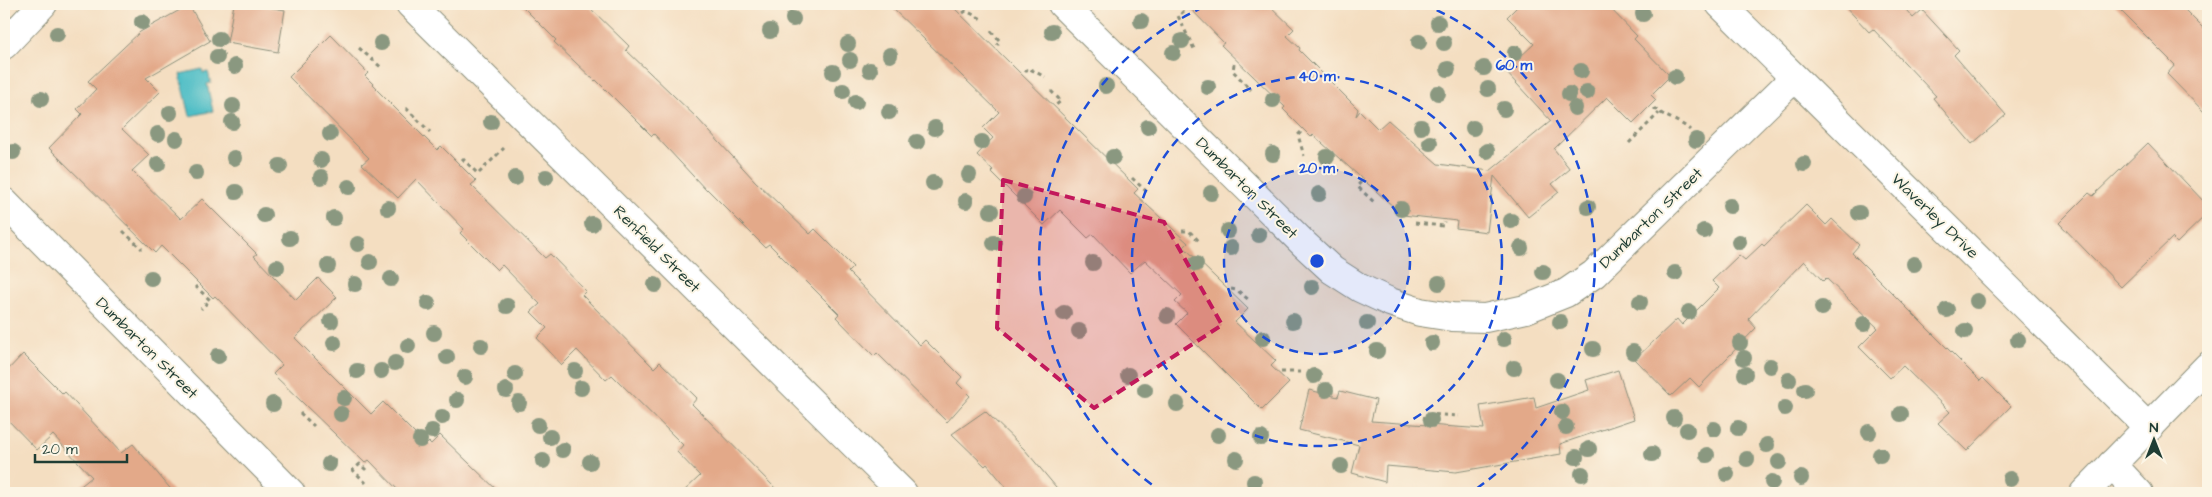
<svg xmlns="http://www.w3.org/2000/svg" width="2212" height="497" viewBox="0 0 2212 497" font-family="'Architects Daughter',sans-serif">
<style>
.water{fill:#50bec6;stroke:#387e7d}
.building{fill:#e3a989}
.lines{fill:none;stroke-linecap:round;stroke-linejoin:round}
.minor-casing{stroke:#8a8e7a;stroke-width:30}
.tertiary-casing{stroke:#8a8e7a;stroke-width:30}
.secondary-casing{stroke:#8a8e7a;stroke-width:30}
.path{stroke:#8a8e7a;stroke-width:3;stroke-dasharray:4 4;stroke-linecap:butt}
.minor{stroke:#fff;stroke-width:28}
.tertiary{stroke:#fff;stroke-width:28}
.secondary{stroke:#fff;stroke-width:28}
.tree{fill:#8a9880}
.marked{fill:#c2185b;fill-opacity:0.2;stroke:#c2185b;stroke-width:4;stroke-dasharray:10 6;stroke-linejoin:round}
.ring{fill:none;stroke:#1d4ed8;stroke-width:2.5;stroke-dasharray:9 6}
.labels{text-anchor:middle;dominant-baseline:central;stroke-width:4;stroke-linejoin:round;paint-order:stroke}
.street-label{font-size:16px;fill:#1f3d34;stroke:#fcf5e5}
.centre{fill:#1d4ed8;stroke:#fcf5e5;stroke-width:2.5}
.ring-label{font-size:15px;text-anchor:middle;font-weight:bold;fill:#1d4ed8;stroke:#fcf5e5;stroke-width:4;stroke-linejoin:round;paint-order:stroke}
</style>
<rect width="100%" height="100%" fill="#fcf5e5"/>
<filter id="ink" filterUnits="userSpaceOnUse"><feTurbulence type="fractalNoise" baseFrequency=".02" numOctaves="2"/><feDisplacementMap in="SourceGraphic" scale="10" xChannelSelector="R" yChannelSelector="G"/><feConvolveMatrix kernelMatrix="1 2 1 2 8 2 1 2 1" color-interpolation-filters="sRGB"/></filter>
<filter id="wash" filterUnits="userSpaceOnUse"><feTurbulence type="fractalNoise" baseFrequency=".0096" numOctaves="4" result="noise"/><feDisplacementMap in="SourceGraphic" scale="20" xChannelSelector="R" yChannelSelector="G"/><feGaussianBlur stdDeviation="1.12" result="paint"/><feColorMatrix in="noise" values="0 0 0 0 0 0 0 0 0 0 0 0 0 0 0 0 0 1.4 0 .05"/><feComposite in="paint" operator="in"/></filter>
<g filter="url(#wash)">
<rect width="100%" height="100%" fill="#f4dec1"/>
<polygon class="water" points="202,69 203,73 208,72 211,83 207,84 213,111 190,116 180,74"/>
<g id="blocks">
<g class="building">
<polygon points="234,4 250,4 285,10 278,52 227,43"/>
<polygon points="520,4 586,4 629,46 626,50 697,118 755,181 810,234 815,229 853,267 848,272 920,345 925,340 962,377 957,383 970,396 947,422 877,353 874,356 836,317 839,314 769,244 765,247 707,189 706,190 654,134 652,136 596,80 595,81 554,42 556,40"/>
<polygon points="888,4 950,4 1138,189 1134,193 1188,243 1184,247 1248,309 1235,322 1276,361 1271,366 1289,383 1262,410 1176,324 1187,313 1175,302 1182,295 1145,260 1130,273 1093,234 1088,238 1060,210 1044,225 991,172 993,170 977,155 993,138 983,128 999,112"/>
<polygon points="1186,4 1268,4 1294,29 1287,36 1300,48 1299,50 1358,109 1356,116 1360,111 1378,129 1388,120 1438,164 1490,171 1551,121 1505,71 1534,44 1507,17 1520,4 1606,4 1637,36 1634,39 1670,76 1651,95 1656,100 1633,123 1607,97 1554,149 1570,169 1552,184 1559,192 1528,217 1494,176 1487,232 1456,228 1457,221 1403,215 1313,135 1311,137 1283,109 1285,107 1221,45 1224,43"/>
<polygon points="1843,4 1901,4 1913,18 1922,10 1959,50 1954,55 2006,115 1972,144 1933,98 1936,96 1873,29 1869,32"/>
<polygon points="2114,4 2179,4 2208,33 2208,116 2167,74 2175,65"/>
<polygon points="189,5 210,41 146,78 160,92 122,129 149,155 132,171 181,219 202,199 257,254 254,256 296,300 318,278 337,297 295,338 371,414 383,402 426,445 429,442 431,444 440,435 500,493 401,493 369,460 365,463 273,374 282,365 215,296 213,298 161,246 155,253 49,148 82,114 77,109 96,89 88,81 140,32"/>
<polygon points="331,35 368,73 365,76 377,88 376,89 437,150 441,146 476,181 471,185 545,258 550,254 586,291 582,295 654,368 660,362 697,398 692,404 780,493 682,493 700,476 677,452 683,445 612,375 606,380 577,350 562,365 537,338 547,328 531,312 540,304 502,265 497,270 460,233 464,229 416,179 398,198 362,164 369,158 289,77"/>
<polygon points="2148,143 2208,206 2208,213 2177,243 2172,238 2121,287 2059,223 2089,193 2093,196"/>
<polygon points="1806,205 1826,225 1832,219 1859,245 1852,253 1980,381 1983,378 2011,406 1967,451 1938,423 1950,412 1903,366 1890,378 1859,347 1878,328 1826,278 1823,281 1804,261 1748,319 1756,328 1699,387 1690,378 1671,396 1635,359 1677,319 1682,325 1719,288 1712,281 1739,255 1745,260 1762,244 1764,246"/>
<polygon points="23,354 63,394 65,392 121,453 133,444 174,493 72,493 92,477 53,435 37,450 4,416 4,374"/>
<polygon points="1618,370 1634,419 1560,444 1561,454 1456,472 1386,466 1385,482 1352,473 1359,445 1299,430 1309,390 1338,397 1340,391 1376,400 1371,421 1484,429 1480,406 1534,397 1536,408 1589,390 1586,380"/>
<polygon points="985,411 1025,450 1061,493 1011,493 987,464 985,466 952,434"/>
</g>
</g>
</g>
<g filter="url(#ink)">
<use href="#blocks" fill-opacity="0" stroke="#8a8e7a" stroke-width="1"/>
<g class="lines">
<g class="minor-casing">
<g id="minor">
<polyline points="410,4 903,493"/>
<polyline points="1062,4 1304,244 1332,270 1360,288 1390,302 1420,312 1452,317 1485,318 1526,309 1566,293 1594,274 1794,78"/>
<polyline points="4,45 43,4"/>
<polyline points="4,202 291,493"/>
<polyline points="2112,464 2139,493"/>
</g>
</g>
<g class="tertiary-casing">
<polyline id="tertiary" points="1720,4 2149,428"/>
</g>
<g class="secondary-casing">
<polyline id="secondary" points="2084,493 2208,366"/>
</g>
<g class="path">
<polyline points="1184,11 1178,16 1195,51"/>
<polyline points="963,13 966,11 982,19"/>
<polyline points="991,31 1000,41 997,45"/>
<polyline points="359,48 383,69"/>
<polyline points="1234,64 1233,71 1251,90"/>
<polyline points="1025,72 1028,68 1045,77"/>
<polyline points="1051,91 1061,101 1056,105"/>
<polyline points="406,108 430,132"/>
<path d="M1654,108C1664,117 1679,120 1690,130"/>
<polyline points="1301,132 1298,135 1304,156"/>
<polyline points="1629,143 1659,113"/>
<polyline points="462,158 478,174 504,148"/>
<polyline points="1132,178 1148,193"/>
<polyline points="1361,182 1357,186 1376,204"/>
<polyline points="1415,223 1443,226 1444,222"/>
<polyline points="123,231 142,249"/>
<polyline points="1182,231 1189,231 1199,241"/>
<polyline points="195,286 210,300 201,309"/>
<polyline points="1231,289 1237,290 1249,300"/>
<polyline points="1281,372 1300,372"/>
<polyline points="300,413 314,426"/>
<polyline points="1424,420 1425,414 1459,416"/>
<polyline points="366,483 353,470 360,464 365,469 368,465"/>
</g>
<use href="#minor" class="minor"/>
<use href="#tertiary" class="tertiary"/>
<use href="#secondary" class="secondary"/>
</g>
<g class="tree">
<circle cx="1643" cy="14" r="8"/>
<circle cx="793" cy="19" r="8"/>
<circle cx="1141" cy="21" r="8"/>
<circle cx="142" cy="22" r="8"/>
<circle cx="1438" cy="23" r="8"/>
<circle cx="770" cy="31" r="8"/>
<circle cx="1052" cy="32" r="8"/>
<circle cx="57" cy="34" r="8"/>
<circle cx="219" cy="39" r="8"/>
<circle cx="1182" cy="41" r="8"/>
<circle cx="1419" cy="42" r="8"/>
<circle cx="381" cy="43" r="8"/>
<circle cx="1444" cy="43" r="8"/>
<circle cx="848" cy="44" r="8"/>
<circle cx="1173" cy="53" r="8"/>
<circle cx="1515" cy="53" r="8"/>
<circle cx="890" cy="55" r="8"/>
<circle cx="217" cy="57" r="8"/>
<circle cx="850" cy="60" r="8"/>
<circle cx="235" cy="66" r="8"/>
<circle cx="1484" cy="68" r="8"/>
<circle cx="1448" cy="69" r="8"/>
<circle cx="870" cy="70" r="8"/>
<circle cx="1581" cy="71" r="8"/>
<circle cx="833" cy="72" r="8"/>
<circle cx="1675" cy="77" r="8"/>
<circle cx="1106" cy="86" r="8"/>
<circle cx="1208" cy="87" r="8"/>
<circle cx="1488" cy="89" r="8"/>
<circle cx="843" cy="91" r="8"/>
<circle cx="1587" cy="92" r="8"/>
<circle cx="1438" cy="93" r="8"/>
<circle cx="1569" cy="94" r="8"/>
<circle cx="41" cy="99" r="8"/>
<circle cx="1273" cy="100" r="8"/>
<circle cx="856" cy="102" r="8"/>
<circle cx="233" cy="106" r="8"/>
<circle cx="1575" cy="108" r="8"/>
<circle cx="1504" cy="109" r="8"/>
<circle cx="889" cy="112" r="8"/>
<circle cx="170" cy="113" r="8"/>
<circle cx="232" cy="122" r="8"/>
<circle cx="491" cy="122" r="8"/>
<circle cx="1148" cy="127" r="8"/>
<circle cx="1421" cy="127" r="8"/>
<circle cx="935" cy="128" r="8"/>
<circle cx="1473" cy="128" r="8"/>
<circle cx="158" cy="134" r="8"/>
<circle cx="330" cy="134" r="8"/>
<circle cx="176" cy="139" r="8"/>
<circle cx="1696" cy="140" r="8"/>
<circle cx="917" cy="142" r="8"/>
<circle cx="982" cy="142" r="8"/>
<circle cx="1430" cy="143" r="8"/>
<circle cx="1487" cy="151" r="8"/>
<circle cx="13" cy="152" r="8"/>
<circle cx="1273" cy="154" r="8"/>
<circle cx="1113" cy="157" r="8"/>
<circle cx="1327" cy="157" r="8"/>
<circle cx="234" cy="158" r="8"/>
<circle cx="321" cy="160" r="8"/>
<circle cx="158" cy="164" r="8"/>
<circle cx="1804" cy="164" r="8"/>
<circle cx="280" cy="166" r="8"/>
<circle cx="196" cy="173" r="8"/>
<circle cx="969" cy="175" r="8"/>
<circle cx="321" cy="177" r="8"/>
<circle cx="546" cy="177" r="8"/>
<circle cx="515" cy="178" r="8"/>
<circle cx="933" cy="183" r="8"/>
<circle cx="349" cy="187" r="8"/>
<circle cx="236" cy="192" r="8"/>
<circle cx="1211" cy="193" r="8"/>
<circle cx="1319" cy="194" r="8"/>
<circle cx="1024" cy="197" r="8"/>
<circle cx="966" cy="201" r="8"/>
<circle cx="1730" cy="206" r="8"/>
<circle cx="1588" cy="207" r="8"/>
<circle cx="388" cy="208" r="8"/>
<circle cx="1401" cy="209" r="8"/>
<circle cx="991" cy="211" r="8"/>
<circle cx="1859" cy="213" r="8"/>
<circle cx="264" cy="215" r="8"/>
<circle cx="334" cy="218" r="8"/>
<circle cx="1511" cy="221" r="8"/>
<circle cx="592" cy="224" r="8"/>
<circle cx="1228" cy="231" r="8"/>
<circle cx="1704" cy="231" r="8"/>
<circle cx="1259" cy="235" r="8"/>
<circle cx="290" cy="238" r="8"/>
<circle cx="1739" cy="242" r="8"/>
<circle cx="994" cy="243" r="8"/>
<circle cx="358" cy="244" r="8"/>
<circle cx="1231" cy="248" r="8"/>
<circle cx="1521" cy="248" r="8"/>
<circle cx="370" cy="262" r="8"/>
<circle cx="1093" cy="263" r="8"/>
<circle cx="1196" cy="264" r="8"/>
<circle cx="1914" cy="264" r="8"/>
<circle cx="328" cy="266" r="8"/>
<circle cx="277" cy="267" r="8"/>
<circle cx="1543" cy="272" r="8"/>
<circle cx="1675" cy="273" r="8"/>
<circle cx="151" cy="278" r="8"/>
<circle cx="391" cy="279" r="8"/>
<circle cx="1439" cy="283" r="8"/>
<circle cx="355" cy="284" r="8"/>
<circle cx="655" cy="285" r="8"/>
<circle cx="1312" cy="287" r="8"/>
<circle cx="1977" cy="301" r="8"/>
<circle cx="1640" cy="302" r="8"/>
<circle cx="428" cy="303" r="8"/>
<circle cx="507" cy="306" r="8"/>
<circle cx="1822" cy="308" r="8"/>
<circle cx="1947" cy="310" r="8"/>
<circle cx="1689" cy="312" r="8"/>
<circle cx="1064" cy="313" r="8"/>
<circle cx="1167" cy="316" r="8"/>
<circle cx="331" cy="321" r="8"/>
<circle cx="1293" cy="321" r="8"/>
<circle cx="1560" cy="322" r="8"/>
<circle cx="1367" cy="323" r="8"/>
<circle cx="1864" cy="324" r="8"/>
<circle cx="1079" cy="331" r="8"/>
<circle cx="1965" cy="331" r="8"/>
<circle cx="434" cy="333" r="8"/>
<circle cx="1263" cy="338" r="8"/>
<circle cx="1504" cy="339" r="8"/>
<circle cx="2018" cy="340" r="8"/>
<circle cx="334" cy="343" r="8"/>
<circle cx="1432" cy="343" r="8"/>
<circle cx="1740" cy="343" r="8"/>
<circle cx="408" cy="346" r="8"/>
<circle cx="481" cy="346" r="8"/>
<circle cx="1593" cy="349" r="8"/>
<circle cx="1377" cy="351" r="8"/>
<circle cx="1633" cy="352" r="8"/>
<circle cx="218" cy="356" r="8"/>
<circle cx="447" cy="357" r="8"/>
<circle cx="1744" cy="358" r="8"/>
<circle cx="395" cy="363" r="8"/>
<circle cx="1770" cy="366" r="8"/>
<circle cx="1514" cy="368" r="8"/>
<circle cx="357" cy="371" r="8"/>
<circle cx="381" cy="371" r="8"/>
<circle cx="575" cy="371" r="8"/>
<circle cx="515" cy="374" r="8"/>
<circle cx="1745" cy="374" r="8"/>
<circle cx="1128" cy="375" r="8"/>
<circle cx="1314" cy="376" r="8"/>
<circle cx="465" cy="377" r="8"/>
<circle cx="1557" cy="380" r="8"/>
<circle cx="1789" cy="380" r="8"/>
<circle cx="581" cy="388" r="8"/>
<circle cx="506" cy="390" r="8"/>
<circle cx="1145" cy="390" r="8"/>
<circle cx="1326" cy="390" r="8"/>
<circle cx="1805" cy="390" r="8"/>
<circle cx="344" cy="398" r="8"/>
<circle cx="457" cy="400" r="8"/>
<circle cx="519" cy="403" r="8"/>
<circle cx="273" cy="404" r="8"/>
<circle cx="1177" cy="404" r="8"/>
<circle cx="1785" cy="408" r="8"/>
<circle cx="1562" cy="412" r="8"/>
<circle cx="341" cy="414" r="8"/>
<circle cx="1901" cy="414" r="8"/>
<circle cx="442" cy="417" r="8"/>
<circle cx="1674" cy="418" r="8"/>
<circle cx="1431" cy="420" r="8"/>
<circle cx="538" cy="425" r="8"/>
<circle cx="1566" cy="427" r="8"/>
<circle cx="1738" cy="428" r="8"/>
<circle cx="1714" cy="429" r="8"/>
<circle cx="1687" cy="430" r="8"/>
<circle cx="432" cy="431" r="8"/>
<circle cx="1869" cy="432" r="8"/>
<circle cx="1218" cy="435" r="8"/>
<circle cx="550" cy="437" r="8"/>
<circle cx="1261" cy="438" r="8"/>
<circle cx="420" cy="440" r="8"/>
<circle cx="1767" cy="445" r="8"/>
<circle cx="1589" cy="449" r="8"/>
<circle cx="563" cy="450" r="8"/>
<circle cx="1652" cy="454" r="8"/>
<circle cx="1707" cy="455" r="8"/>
<circle cx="1880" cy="455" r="8"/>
<circle cx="1576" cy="457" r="8"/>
<circle cx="1236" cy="459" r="8"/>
<circle cx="1747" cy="459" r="8"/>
<circle cx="543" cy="461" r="8"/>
<circle cx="590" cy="462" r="8"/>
<circle cx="1779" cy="462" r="8"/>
<circle cx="329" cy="464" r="8"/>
<circle cx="1341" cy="466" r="8"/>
<circle cx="1582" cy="474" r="8"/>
<circle cx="1727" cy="474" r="8"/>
<circle cx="1801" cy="478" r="8"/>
<circle cx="2010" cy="479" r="8"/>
<circle cx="1254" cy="482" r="8"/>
<circle cx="1772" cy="482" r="8"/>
</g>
</g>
<path class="marked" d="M1003,180L1164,222L1222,325L1094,408L997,328Z"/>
<circle cx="1317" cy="261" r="93" fill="#1d4ed8" fill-opacity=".12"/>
<g class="ring">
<circle cx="1317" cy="261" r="93"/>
<circle cx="1317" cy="261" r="185"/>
<path d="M1164 493A278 278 0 0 1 1211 4M1423 4A278 278 0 0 1 1470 493"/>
</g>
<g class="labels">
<g class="street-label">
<text transform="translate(1247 188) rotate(45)">Dumbarton Street</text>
<text transform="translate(1935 216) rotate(44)">Waverley Drive</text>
<text transform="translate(1651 218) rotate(-44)">Dumbarton Street</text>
<text transform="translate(657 249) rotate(45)">Renfield Street</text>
<text transform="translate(147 348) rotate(45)">Dumbarton Street</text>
</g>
</g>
<circle cx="1317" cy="261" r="8" class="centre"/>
<g class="ring-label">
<text x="1514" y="70">60 m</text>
<text x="1317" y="81">40 m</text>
<text x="1317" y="173">20 m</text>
</g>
<rect width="2212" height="497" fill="none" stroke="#fcf5e5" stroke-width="20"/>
<g transform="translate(2154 440)" stroke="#fcf5e5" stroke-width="4" paint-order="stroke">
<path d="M0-4L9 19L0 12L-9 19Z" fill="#1f3d34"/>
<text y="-8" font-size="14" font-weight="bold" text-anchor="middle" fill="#1f3d34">N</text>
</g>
<path d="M35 454v8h92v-8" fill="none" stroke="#1f3d34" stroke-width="2.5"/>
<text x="42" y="454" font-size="15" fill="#1f3d34" stroke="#fcf5e5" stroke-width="4" paint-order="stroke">20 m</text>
</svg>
